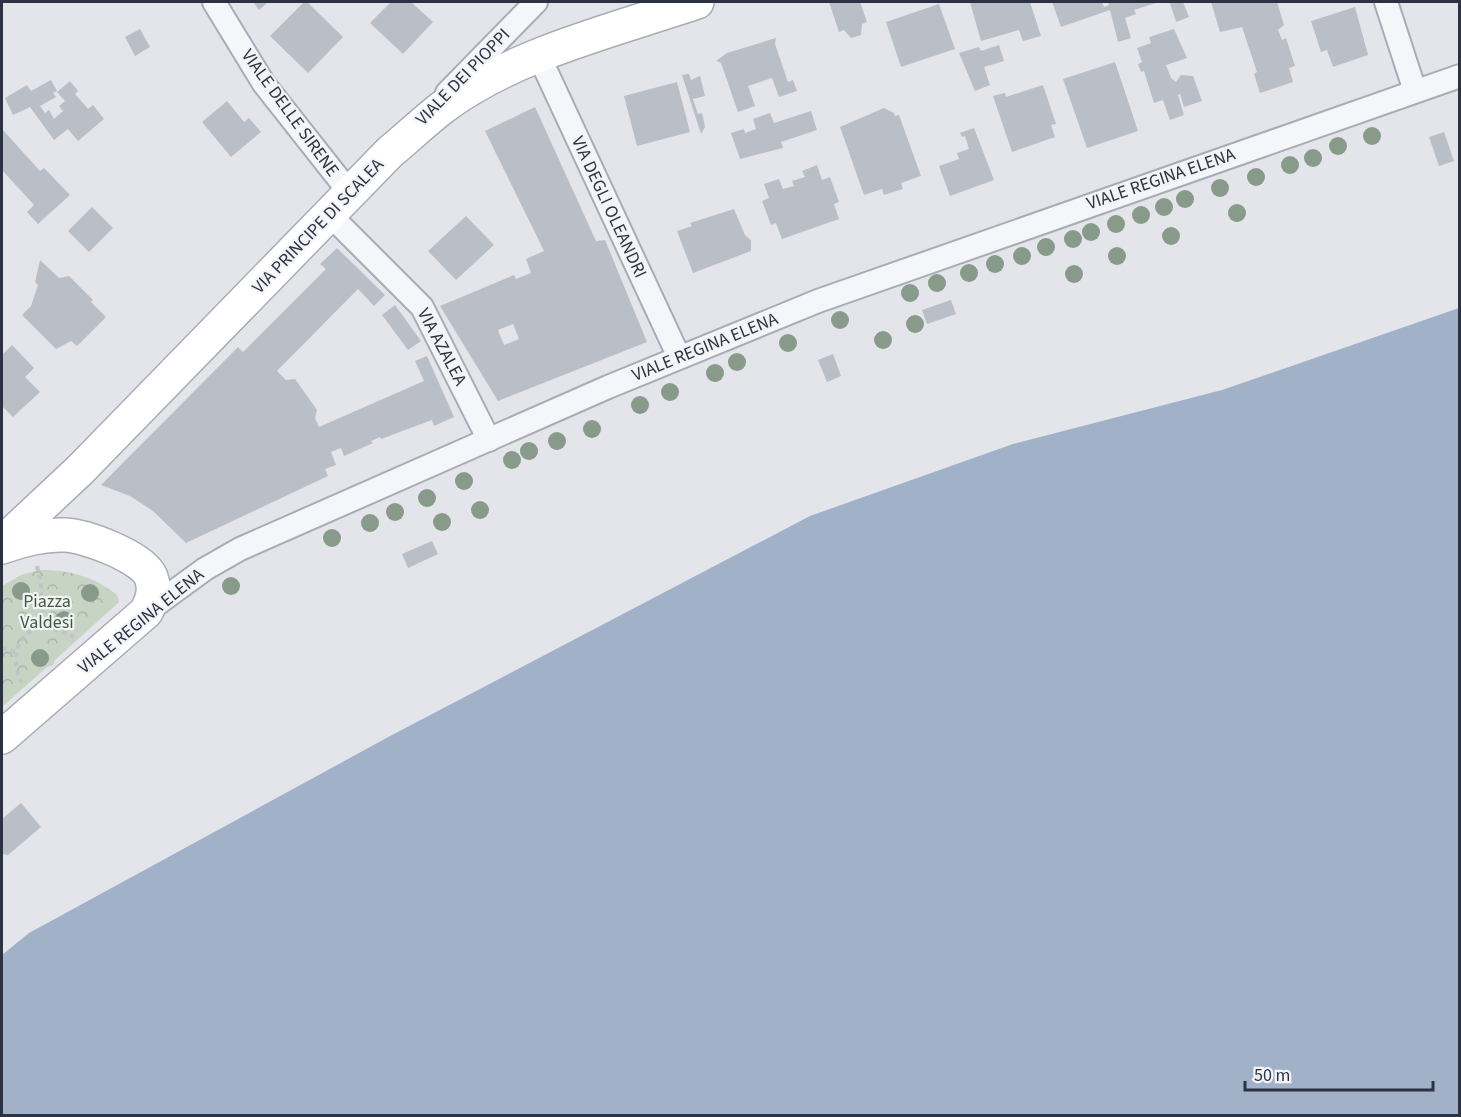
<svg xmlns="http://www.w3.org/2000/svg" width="1461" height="1117" viewBox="0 0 1461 1117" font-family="'Source Sans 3',sans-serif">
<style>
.park{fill:url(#park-crowns)}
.water{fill:#a0b1c8}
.building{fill:#babec7;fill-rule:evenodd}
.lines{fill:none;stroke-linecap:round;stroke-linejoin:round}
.street-casing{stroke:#a8acb4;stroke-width:26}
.secondary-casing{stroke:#a8acb4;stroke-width:36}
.path{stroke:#c1c3c9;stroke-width:4;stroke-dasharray:4.5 4.5;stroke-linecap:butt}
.street{stroke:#f5f6f9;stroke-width:22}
.secondary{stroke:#fff;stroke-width:33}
.tree{fill:#889a89}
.labels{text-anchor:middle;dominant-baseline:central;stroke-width:4.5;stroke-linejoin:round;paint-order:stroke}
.street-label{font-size:18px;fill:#2c3241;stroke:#f2f4f8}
.park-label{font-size:18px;fill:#3e5c3a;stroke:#f2f4f8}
</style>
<defs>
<pattern id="park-crowns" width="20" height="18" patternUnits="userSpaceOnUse" patternTransform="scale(1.5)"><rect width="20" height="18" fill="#c7d4c4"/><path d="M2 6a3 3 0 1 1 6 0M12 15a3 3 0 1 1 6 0" fill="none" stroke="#abb6aa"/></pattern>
</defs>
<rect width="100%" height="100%" fill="#e3e5ea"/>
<path class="park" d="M40,570C67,569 96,577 117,595L119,602L55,660L53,665L47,667L2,707V586L21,575Z"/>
<polygon class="water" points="1459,308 1459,1115 2,1115 2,955 29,933 392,735 810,516 1013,444 1222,390"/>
<g class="building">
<polygon points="253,2 268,2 259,10"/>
<polygon points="304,2 307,2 343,37 308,73 270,36"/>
<polygon points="391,2 411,2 433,22 403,54 370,23"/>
<polygon points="829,2 860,2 867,22 862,24 861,35 851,38 844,30 839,32"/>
<polygon points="970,2 1030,2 1041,36 1023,41 1019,30 981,41"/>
<polygon points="1052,2 1102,2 1104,7 1109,5 1108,2 1159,2 1134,10 1136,14 1125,18 1131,38 1118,42 1110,10 1061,27"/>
<polygon points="1183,2 1189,17 1176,22 1170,3"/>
<polygon points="1211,2 1277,2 1284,25 1278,30 1282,40 1286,38 1295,66 1289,68 1293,82 1260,93 1254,74 1257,72 1242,27 1220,32"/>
<polygon points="939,4 955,49 901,67 886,22"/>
<polygon points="1355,7 1368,55 1333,67 1327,50 1321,52 1311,21"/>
<polygon points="140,29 150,47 135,56 125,37"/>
<polygon points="1174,29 1187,58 1166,65 1171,78 1176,82 1181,75 1193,76 1202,101 1184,107 1180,94 1178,95 1184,115 1170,120 1163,100 1154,103 1144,71 1141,72 1138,64 1142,62 1137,48 1151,43 1149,37"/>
<polygon points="776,38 775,44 788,82 793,80 797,91 779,97 772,78 748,86 755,106 738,112 721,63 716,61 727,53"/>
<polygon points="999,45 1004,61 984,67 990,85 975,91 959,53 979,47 981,51"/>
<polygon points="1115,62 1138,131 1087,148 1063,79"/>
<polygon points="689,74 691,80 700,76 705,96 693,99 698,114 702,113 705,127 701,134 682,75"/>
<polygon points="51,80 57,91 53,93 56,97 40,106 45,113 49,110 54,119 63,111 59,106 65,101 57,92 70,81 78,91 75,94 88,109 93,105 104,119 78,141 68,129 54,140 30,107 13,115 5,98 27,85 31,91"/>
<polygon points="677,82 690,132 637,146 624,96"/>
<polygon points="1043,85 1056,124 1051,125 1055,137 1012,152 993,96 1005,93 1006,97"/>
<polygon points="227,101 244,122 249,118 261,132 231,157 202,122"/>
<path d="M535,107L596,241L605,240L647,342L498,401L440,306L514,275L516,279L531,273L526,259L544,251L485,131ZM513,324L519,339L504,345L498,330Z"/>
<polygon points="884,108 894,113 895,116 899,115 921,176 901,183 903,189 884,195 882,189 864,195 840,127"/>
<polygon points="811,111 817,130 781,142 783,148 740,159 731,133 744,129 745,133 756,129 753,119 770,113 774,123"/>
<polygon points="974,128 994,180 950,196 939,166 959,159 957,153 969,149 965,136 962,137 960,133"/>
<polygon points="2,129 40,171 44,168 70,195 38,224 27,212 34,205 2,170"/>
<polygon points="1444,132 1454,161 1439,166 1429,137"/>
<polygon points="817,165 822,180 830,177 839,202 834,204 839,219 782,239 776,223 771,225 762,201 769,198 764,184 779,179 783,189 794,186 792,181 805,177 802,171"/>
<polygon points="92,207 113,228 89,252 68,231"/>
<polygon points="734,209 745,235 751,240 751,251 693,273 677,231 692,226 690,223"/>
<polygon points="466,216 494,245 456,280 428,251"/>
<polygon points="337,248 385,295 374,306 358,289 277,371 286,380 295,379 317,410 315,418 319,427 424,381 415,361 427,356 454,417 434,426 432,420 381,439 380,437 371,441 373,443 344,456 341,448 331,452 336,465 325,469 328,476 186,543 153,511 130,496 101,485 238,347 243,352 326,269 320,264"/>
<polygon points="40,260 59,278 69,276 93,300 91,302 106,317 77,346 71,341 56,349 22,315 31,306 38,285 35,282"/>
<polygon points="951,300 956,314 927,324 922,310"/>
<polygon points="395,305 421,341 408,350 382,315"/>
<polygon points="12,345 34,368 25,377 40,392 13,417 2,406 2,355"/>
<polygon points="833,354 841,376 827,382 818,360"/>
<polygon points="432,541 438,554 408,568 402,554"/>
<polygon points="21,803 41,827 8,855 2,854 2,819"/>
</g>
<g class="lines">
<g class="street-casing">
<g id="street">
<polyline points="214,2 264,84 350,193"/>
<polyline points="1386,2 1415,91"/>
<polyline points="539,56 679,357"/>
<polyline points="447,93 536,2"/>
<polyline points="329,214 422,307 489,440"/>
<polyline points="146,612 205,569 240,549 608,387 818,301 1460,76"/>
</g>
</g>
<g class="secondary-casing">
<g id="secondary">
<path d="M2,543L80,470L390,152C408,137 425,121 443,107C516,53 612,31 697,2"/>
<path d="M2,737L146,612C152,601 156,590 151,577C143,557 86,536 65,535C43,534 23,540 2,547"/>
</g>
</g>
<g class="path">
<polyline points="37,566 41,585 42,628"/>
<polyline points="2,648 16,652"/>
<path d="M22,683C11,665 14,634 38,629C51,626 63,632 74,637"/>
</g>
<use href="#street" class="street"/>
<use href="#secondary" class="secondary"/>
</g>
<g class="tree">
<circle cx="1372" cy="136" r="9"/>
<circle cx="1338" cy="146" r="9"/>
<circle cx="1313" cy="158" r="9"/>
<circle cx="1290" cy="165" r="9"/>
<circle cx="1256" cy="177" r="9"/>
<circle cx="1220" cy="188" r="9"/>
<circle cx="1185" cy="199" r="9"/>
<circle cx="1164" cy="207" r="9"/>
<circle cx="1237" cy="213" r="9"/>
<circle cx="1141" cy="215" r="9"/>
<circle cx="1116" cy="224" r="9"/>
<circle cx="1091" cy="232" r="9"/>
<circle cx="1171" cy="236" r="9"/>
<circle cx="1073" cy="239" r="9"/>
<circle cx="1046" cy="247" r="9"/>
<circle cx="1022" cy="256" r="9"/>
<circle cx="1117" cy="256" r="9"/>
<circle cx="995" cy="264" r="9"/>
<circle cx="969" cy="273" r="9"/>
<circle cx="1074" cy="274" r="9"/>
<circle cx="937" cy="283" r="9"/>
<circle cx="910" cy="293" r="9"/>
<circle cx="840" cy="320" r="9"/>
<circle cx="915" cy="324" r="9"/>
<circle cx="883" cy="340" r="9"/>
<circle cx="788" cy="343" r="9"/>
<circle cx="737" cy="362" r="9"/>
<circle cx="715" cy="373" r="9"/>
<circle cx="670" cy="392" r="9"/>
<circle cx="640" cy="405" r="9"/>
<circle cx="592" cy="429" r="9"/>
<circle cx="557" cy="441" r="9"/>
<circle cx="529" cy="451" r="9"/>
<circle cx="512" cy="460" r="9"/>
<circle cx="464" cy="481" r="9"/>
<circle cx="427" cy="498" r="9"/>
<circle cx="480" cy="510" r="9"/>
<circle cx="395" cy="512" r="9"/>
<circle cx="442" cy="522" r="9"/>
<circle cx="370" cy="523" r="9"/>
<circle cx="332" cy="538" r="9"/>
<circle cx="231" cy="586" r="9"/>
<circle cx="21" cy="591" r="9"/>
<circle cx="90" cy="593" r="9"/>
<circle cx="64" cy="620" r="9"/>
<circle cx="40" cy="658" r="9"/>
</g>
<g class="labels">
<g class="street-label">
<text transform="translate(463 77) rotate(-46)">VIALE DEI PIOPPI</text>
<text transform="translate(290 113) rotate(54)">VIALE DELLE SIRENE</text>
<text transform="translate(1161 179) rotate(-19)">VIALE REGINA ELENA</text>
<text transform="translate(609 207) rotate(65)">VIA DEGLI OLEANDRI</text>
<text transform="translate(318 226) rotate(-46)">VIA PRINCIPE DI SCALEA</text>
<text transform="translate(442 347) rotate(62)">VIA AZALEA</text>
<text transform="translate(705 347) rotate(-22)">VIALE REGINA ELENA</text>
<text transform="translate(141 621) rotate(-39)">VIALE REGINA ELENA</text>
</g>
<g class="park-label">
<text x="47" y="601">Piazza<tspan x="47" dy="21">Valdesi</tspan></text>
</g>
</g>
<rect width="1461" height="1117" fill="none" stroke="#2c3241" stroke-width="6"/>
<path d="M1245 1081v9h188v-9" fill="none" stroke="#2c3241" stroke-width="3"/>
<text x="1254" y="1081" font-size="18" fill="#2c3241" stroke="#f2f4f8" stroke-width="4.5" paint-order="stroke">50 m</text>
</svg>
